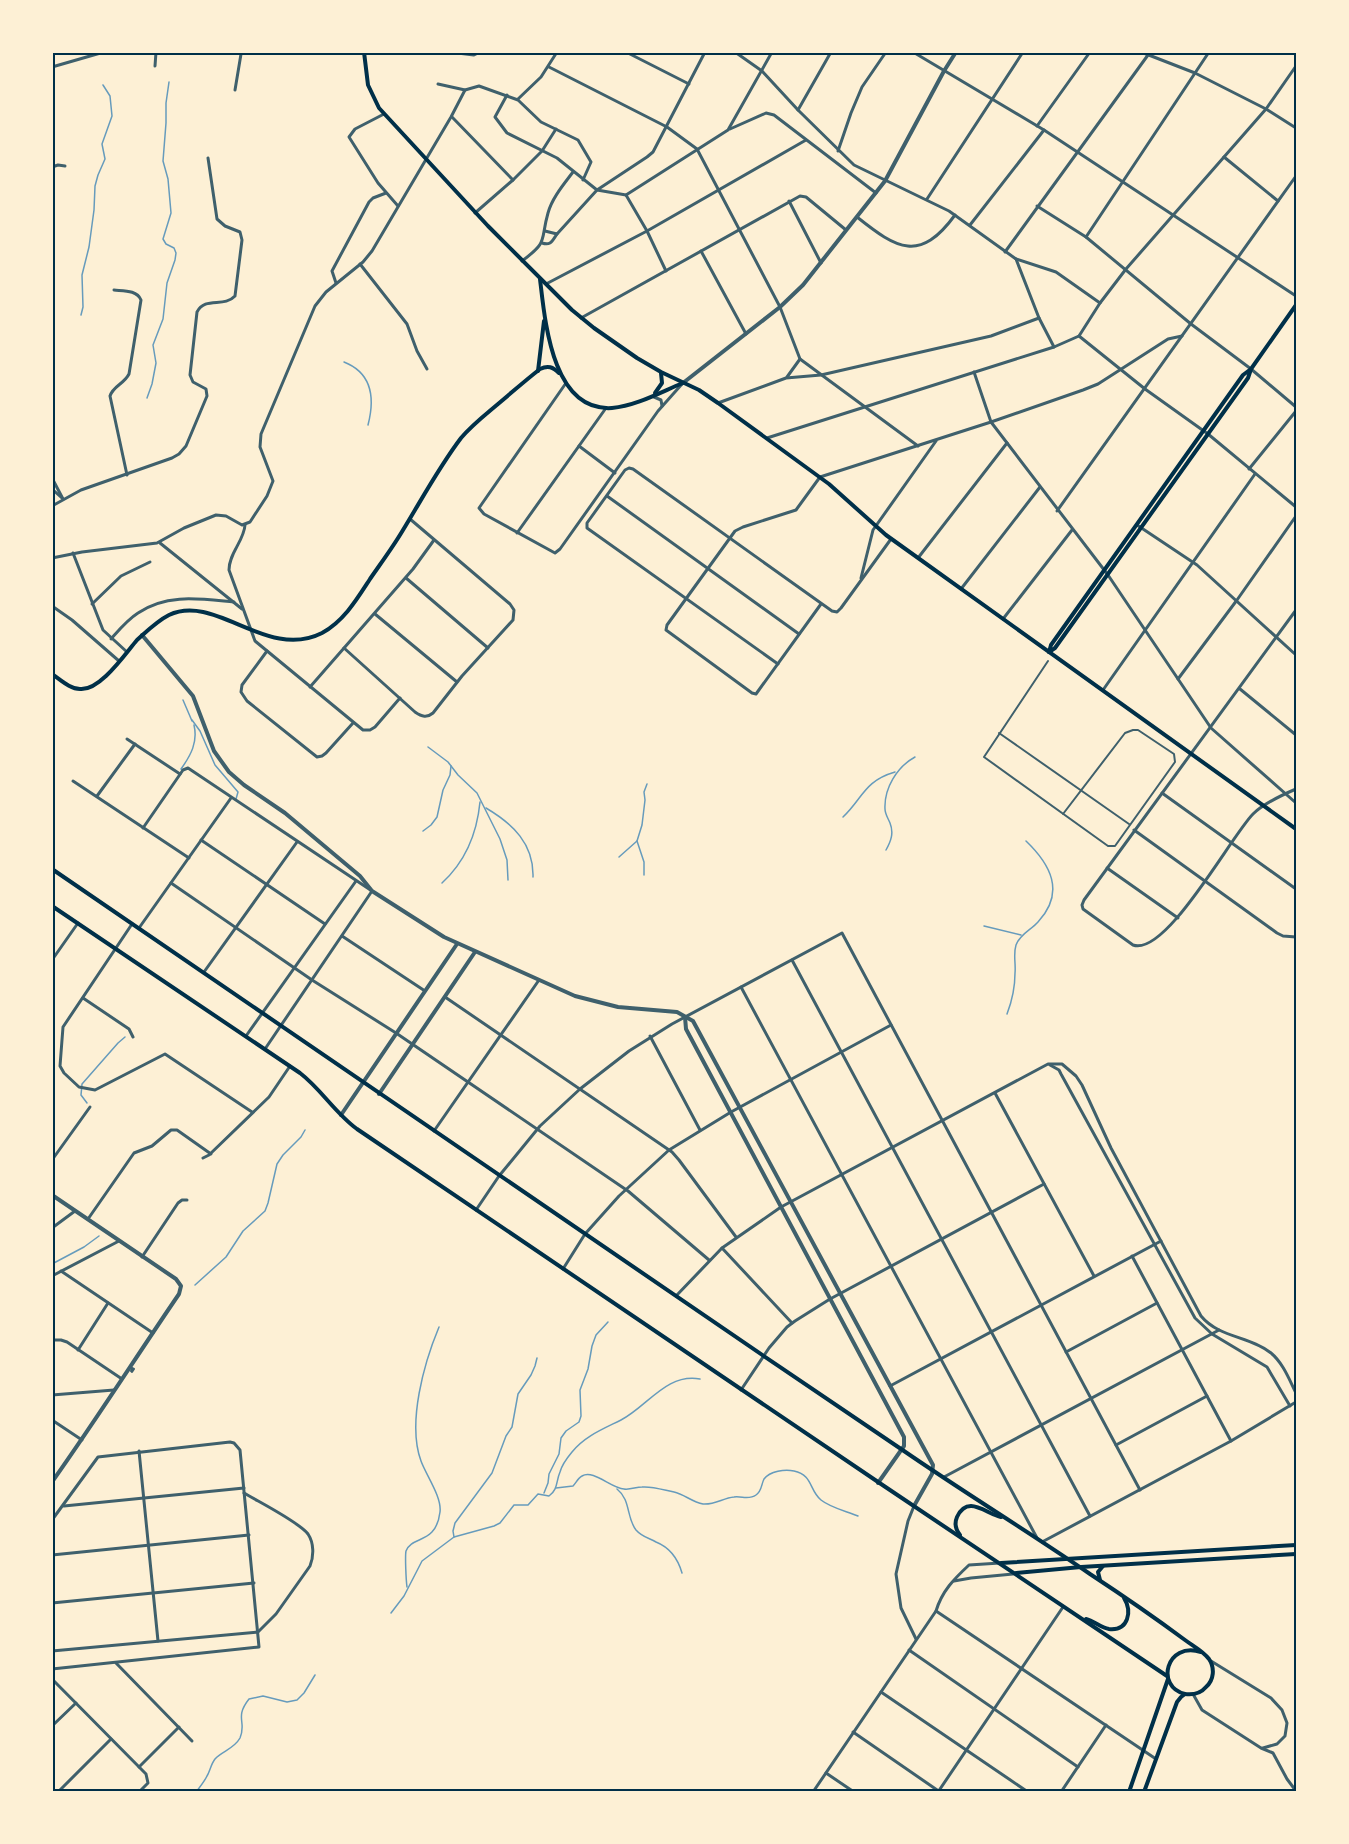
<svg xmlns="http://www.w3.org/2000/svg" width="1349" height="1844" viewBox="0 0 1349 1844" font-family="Commissioner,sans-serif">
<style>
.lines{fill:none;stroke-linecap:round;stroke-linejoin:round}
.stream{stroke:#669bbc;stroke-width:1.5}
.pedestrian{stroke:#3f606c;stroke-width:2}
.minor{stroke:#3f606c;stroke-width:3}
.tertiary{stroke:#3f606c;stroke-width:4}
.secondary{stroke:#003049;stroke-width:4}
.neatline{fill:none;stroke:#003049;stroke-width:2}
</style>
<rect width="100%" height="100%" fill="#fdf0d5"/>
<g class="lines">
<g class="stream">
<polyline points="81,315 83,307 82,275 89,247 94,210 95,186 98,175 105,159 102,144 112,116 110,96 103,85"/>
<path d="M344,362C372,373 375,398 368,425"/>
<polyline points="147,398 152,384 156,363 153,345 163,319 167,283 175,260 176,253 174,248 166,244 163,239 171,213 168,179 163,161 166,123 166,103 169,82"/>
<polyline points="183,700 192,721"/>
<polyline points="192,720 200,731 215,765 238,792 236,799"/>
<polyline points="428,747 448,762 458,775 477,793 500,839 507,860 508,880"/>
<path d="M182,770L181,769C191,755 198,742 194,725"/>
<path d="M486,808C513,824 534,844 533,877"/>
<path d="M843,817C863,798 864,781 895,772"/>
<polyline points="423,831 431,825 437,817 443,790 450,775 451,766"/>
<polyline points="637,841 644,862 644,875"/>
<path d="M886,850C891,841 894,833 890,823C888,818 885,814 885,809C884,788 897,767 915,757"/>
<polyline points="619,857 637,841 642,825 645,800 644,792 647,784"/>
<path d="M442,883C466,861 477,833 480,802"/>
<polyline points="984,926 1021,935"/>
<path d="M1007,1014C1012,1001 1015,987 1015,973C1016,963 1013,955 1016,945C1020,934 1031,930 1038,922C1066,892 1050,864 1026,841"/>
<polyline points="87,1103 81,1095 82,1084 118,1043 125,1037"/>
<polyline points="52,1264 84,1247 99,1236"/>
<polyline points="195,1285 226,1257 243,1231 265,1211 268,1203 277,1164 283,1155 301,1137 305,1130"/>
<path d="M556,1488L573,1486C576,1483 578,1478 582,1476C593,1469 611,1488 624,1489C630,1490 636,1487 642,1487C652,1486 664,1490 674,1492C684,1494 692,1502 703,1504C715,1505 723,1498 734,1497C742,1496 749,1500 756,1495C762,1491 761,1485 764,1479C770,1471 785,1469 794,1471C813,1475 809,1490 821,1500C831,1508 846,1511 858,1516"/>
<path d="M617,1489C631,1500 626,1517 636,1530C642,1537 649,1538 656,1542C671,1548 678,1559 682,1573"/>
<polyline points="544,1493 548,1483 549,1474 559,1454 561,1438 566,1431 579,1422 581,1416 580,1390 588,1369 592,1346 596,1335 608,1322"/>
<polyline points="454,1537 453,1531 455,1523 492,1473 506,1436 512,1427 518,1394 531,1375 535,1366 537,1358"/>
<path d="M407,1587C406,1580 405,1556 406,1551C412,1535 436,1545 440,1512C442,1497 426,1475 421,1461C407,1423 424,1363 439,1327"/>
<path d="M391,1613L404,1596L422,1561L454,1537L494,1526L500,1523L514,1505H528L538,1494L549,1496C558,1490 556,1481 560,1472C562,1464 567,1458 572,1452C585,1436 603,1429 621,1420C648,1406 666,1373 700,1379"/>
<path d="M196,1792C200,1787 204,1782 207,1776C210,1771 211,1764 215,1759C222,1751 234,1749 240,1738C247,1722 234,1718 249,1699L263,1696L287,1702L297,1700L304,1693L315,1675"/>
</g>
<g class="pedestrian">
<polyline points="1048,661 984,757 1108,846 1115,846 1175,762 1174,754 1138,730 1133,730 1125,733 1063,814"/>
<polyline points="999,733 1129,824"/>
<polygon points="132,1368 134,1369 132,1372 131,1371"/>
</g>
<g class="minor">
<polyline points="238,52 258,52"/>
<polyline points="449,52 474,55 480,52"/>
<polyline points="626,52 689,84"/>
<polyline points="735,52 762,71 798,110 854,165 949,211 1016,259 1039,318 1054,347"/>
<polyline points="913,52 1044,130 1296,296"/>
<polyline points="1141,52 1195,73 1266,109 1296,128"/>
<polyline points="155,66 156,52"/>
<polyline points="52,67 104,52"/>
<polyline points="549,67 667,127 697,149 780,307 800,359 918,446"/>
<polyline points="438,84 465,90 479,86 518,100 541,122 578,140 591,162 583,180"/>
<polyline points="235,90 241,54"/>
<polyline points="507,95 495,117 507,133 557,158 597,190 626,195 728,130 772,52"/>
<polyline points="518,99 541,77 557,52"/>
<polyline points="798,110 831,52"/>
<polyline points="384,114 355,129 349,137 378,183 398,206"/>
<polyline points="452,117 513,180"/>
<polyline points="1037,126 1090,52"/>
<polyline points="730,129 766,113 774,115 876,193"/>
<polyline points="838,151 851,113 862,87 886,52"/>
<polyline points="1224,157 1278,201"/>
<polyline points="52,167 58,165 65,166"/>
<polyline points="626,195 647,231 666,271"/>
<polyline points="927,199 1023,52"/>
<polyline points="789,201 821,263"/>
<polyline points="1037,206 1086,237 1191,324 1251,369 1296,407"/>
<polyline points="475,213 513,180 542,151 556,129"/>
<path d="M857,217C897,249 920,263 955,215"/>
<polyline points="970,225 1044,130"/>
<polyline points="545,231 557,234 597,190 647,157 653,152 705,52"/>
<polyline points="1086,237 1209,52"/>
<path d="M542,243C551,246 552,241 557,234"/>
<polyline points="701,251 746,334"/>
<polyline points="1005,252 1148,55"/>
<polyline points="1016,259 1056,272 1100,303"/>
<path d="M522,261C549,241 540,241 548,213C552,198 564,184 573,172"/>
<polyline points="360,264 407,324 417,351 427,369"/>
<polyline points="336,283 332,271 369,202 373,198 386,193"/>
<polyline points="546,284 647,231 806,140"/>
<path d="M114,290C124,291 137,290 141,300L129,374C124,384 113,386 110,396L127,475"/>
<polyline points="581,318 800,196 806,197 846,230"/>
<polyline points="1079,336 1145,389 1208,434 1296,507"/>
<polyline points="974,372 991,422 1108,575 1211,728 1296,803"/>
<polyline points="787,377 800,359"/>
<polyline points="566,383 479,508 484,514 555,553 560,549 658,411 682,384"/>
<polyline points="654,397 661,400 662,406"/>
<polyline points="718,403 786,378 821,375 991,336 1039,318"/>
<polyline points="767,438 1054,347 1079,336 1100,303 1126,269 1266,109 1296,66"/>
<polyline points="579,446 615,473"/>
<polyline points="1249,469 1296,411"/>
<polyline points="52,478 63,499"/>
<polyline points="52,489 62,498"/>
<polyline points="607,496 799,634"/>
<path d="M52,506L81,490L172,458L179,454L186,446L207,396L206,389L193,382L190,375L197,312C205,296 224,308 235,296L242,240L240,232L225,226L217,219L208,158"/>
<polyline points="1057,511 1296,176"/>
<path d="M245,525C244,541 229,553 229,570L255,641L363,730H370L375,727L400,698"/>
<polyline points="1137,525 1197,565 1296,655"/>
<polyline points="517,533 606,408"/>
<polyline points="160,543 242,609"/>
<polyline points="73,553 103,630 127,652"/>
<polyline points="52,558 82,552 157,543 184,528 216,515 226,516 242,525 250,522 267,496 273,481 260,447 261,434 315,306 326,292 363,262 372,251 451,117 465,90"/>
<polyline points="918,558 1007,443"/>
<polyline points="406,578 488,648"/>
<polyline points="861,578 873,530 936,441"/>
<polyline points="961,589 1040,487"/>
<polyline points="92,604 121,576 150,562"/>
<polyline points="821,604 756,694 752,693 666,630 667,625 735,531 743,527 796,510 820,477 991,422 1083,390 1098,384 1168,339 1182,336"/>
<polyline points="52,606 72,620 119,661"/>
<path d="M1296,610L1084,900L1082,905L1083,909L1133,945C1166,957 1231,836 1253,814C1264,803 1282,795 1296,789"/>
<polyline points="375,614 457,682"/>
<polyline points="1003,619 1072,530"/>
<path d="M111,639C119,630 127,620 138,613C167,593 201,599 234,602"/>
<path d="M344,648L415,712C422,717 427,718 433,713L462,676L513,620L514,610L510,604L410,519"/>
<polyline points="267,651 242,685 241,692 247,701 317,757 322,756 326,753 353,723"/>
<polyline points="778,664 587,528 587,523 625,470 629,468 633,469 832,611 837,612 841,608 891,539"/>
<polyline points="1178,679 1237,600 1296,516"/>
<polyline points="310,687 413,569 434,540"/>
<polyline points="1240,689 1296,735"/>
<polyline points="1103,690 1255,474"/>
<polyline points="127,739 180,774"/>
<polyline points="73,781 189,858"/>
<polyline points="1162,793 1296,889"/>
<polyline points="97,796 135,744"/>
<polyline points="143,828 183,770 188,768 372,891 265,1049"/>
<polyline points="1134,830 1277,933 1283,936 1296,937"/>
<polyline points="201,840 325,924"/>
<polyline points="1107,868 1178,918"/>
<polyline points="171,883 312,980 396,1033 628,1191 709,1260"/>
<polyline points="132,924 63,1027 60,1066 64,1073 79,1087 95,1090 165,1054 252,1112"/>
<polyline points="139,928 231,798"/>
<polyline points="342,936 425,991"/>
<polyline points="52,960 78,923"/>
<polyline points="792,960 1090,1516"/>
<polyline points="204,972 297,842"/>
<polyline points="741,987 1037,1538"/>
<polyline points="445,997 672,1152 679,1160 736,1237"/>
<polyline points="83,998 129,1029 133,1037"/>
<polyline points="246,1036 356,881"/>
<polyline points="650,1036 700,1130"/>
<polyline points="1050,1065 1059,1070 1061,1074 1195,1318 1212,1334 1267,1367 1290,1406"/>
<polyline points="995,1093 1094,1276"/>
<polyline points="434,1131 539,980"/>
<polyline points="203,1158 209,1155 269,1097 290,1066"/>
<polyline points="52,1160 90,1107"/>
<polyline points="476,1210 499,1176 540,1126 580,1089 629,1051 672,1024 842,933 1140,1490"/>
<polyline points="88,1219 134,1153 152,1146 171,1130 177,1130 211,1154"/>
<polyline points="52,1228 75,1211"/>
<polyline points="722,1248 792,1323"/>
<polyline points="1132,1256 1231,1441"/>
<polyline points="142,1257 178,1203 182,1200 187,1200"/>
<polyline points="563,1269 585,1234 619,1196 669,1150 731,1112 891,1025"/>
<polyline points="61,1271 153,1333"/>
<polyline points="52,1276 119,1241"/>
<path d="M676,1296L722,1248L781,1207L1048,1064H1062L1076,1076L1082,1085L1111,1148L1201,1316C1219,1338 1250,1336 1271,1353C1283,1363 1289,1379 1296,1393"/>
<polyline points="52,1340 61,1340 67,1342 122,1379"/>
<polyline points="78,1350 108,1303"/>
<polyline points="1066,1352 1157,1303"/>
<polyline points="890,1386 1161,1241"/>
<polyline points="741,1390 769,1348 787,1327 795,1321 830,1299 1044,1184"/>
<polyline points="52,1395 114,1390"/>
<polyline points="52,1420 82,1440"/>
<polyline points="1116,1445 1207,1396"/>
<polyline points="139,1451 158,1641"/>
<polyline points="944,1477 1219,1330"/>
<polyline points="64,1506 244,1488"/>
<polyline points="914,1506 908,1521 896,1574 901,1608 916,1639"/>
<polyline points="52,1520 98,1457 230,1442 234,1443 240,1450 259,1647 52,1669"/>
<polyline points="1042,1542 1231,1441 1296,1402"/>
<polyline points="52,1555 249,1535"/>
<polyline points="954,1581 971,1578 1013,1574"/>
<polyline points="52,1603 254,1583"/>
<polyline points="936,1611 1156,1759"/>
<polyline points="909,1650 1078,1767"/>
<path d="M52,1651L258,1632L276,1614L310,1566C314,1556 314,1543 308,1534C299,1522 259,1502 244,1493"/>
<polyline points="1211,1661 1271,1698 1282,1710 1287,1723 1285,1736 1277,1744 1263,1748"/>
<polyline points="116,1663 192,1741"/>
<polyline points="52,1679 146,1774 148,1783 139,1792"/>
<polyline points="881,1692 1028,1792"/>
<polyline points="1193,1694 1202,1710 1261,1748 1273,1753 1287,1779 1296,1791"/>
<polyline points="52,1726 76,1703"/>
<polyline points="853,1732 940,1792"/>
<polyline points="139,1767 179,1727"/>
<polyline points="826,1773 854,1792"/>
<polyline points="58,1792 111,1739"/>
<path d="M813,1792L936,1611C942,1591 954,1579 969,1565L1000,1563"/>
<polyline points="938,1792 1063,1607"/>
<polyline points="1061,1792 1106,1725"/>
</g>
<g class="tertiary">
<polyline points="683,383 780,307 803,285 885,181 944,71 956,52"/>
<polyline points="142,635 193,696 214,751 229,772 244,785 285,813 360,876 372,891 444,937 575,996 618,1007 677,1012 693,1021 933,1465 932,1474 914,1506"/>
<polyline points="685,1017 686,1029 904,1437 904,1446 878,1483"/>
<polyline points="379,1094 475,952"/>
<polyline points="341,1115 457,944"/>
<path d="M52,1195L176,1279L181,1286L179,1294C136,1357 96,1420 52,1482"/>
</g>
<g class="secondary">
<polyline points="364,52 368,85 379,108 488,226 572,310 594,328 637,358 661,372 699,390 718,403 829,484 886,535 1296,829"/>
<path d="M540,279C545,321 552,412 612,408C636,406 661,392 683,383"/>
<polyline points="538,371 544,321"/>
<polyline points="655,393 662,383 661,373"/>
<polyline points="1049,652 1051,645 1243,375 1251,369 1296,305"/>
<polyline points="1049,652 1055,648 1248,378 1251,369"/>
<path d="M52,674C61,680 70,689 80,689C100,691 125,654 137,640C147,631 157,621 169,615C216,593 267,661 322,633C344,621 357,599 370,579C381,563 393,547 403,530C422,499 439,467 461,438C472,425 485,415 498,404C512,392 526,380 540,369C548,365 553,367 559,373"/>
<path d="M52,869C337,1063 619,1259 904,1451C965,1493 1029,1532 1090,1574C1122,1595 1154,1617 1185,1640C1193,1646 1203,1651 1209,1659C1215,1668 1214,1680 1206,1687C1201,1693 1193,1695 1185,1694C1155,1687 1166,1641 1201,1652"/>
<path d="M52,906L300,1073C321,1089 335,1113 357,1129L884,1486L1167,1676"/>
<path d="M960,1535C956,1530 954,1524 957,1517C968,1494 986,1514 1001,1517"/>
<polyline points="1001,1563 1296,1545"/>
<polyline points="1016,1573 1081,1567 1296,1554"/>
<polyline points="1100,1580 1098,1572 1103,1566"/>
<path d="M1086,1619C1094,1621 1101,1628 1109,1629C1129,1631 1132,1611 1124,1598"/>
<polyline points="1129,1792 1168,1679"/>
<polyline points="1144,1792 1177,1702 1181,1697 1185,1694"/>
</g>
</g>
<rect width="1349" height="1844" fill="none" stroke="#fdf0d5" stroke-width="108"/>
<rect x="54" y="54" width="1241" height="1736" class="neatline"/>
</svg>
